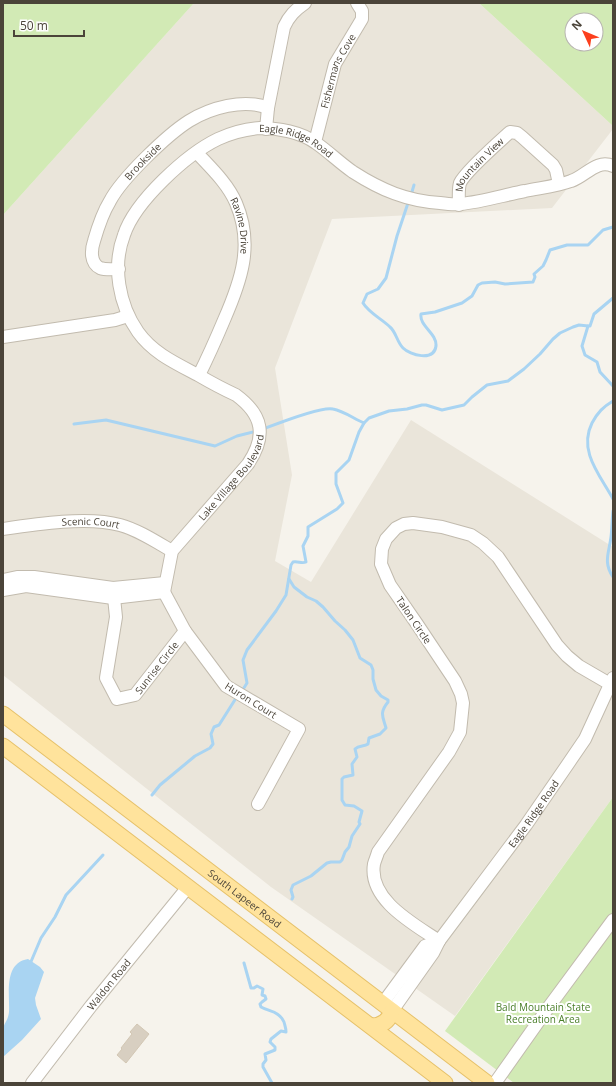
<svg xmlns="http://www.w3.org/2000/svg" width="616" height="1086" viewBox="0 0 616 1086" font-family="'Open Sans',sans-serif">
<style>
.residential{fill:#eae5da}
.green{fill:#d2eab5;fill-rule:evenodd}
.water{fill:#a9d4f2}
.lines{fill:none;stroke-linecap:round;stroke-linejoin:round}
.stream{stroke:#a9d4f2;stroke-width:3}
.building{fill:#d8cfc1;stroke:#d3c7b4}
.minor-casing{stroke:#c2bbae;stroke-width:14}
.major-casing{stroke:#e6c16a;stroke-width:17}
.minor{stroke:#fff;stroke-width:12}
.major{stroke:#ffe39c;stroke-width:15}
.labels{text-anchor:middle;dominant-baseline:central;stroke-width:4;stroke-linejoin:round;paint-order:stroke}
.street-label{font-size:10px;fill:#4b4439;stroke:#fff}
.park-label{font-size:10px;fill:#4a7f2a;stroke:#fff}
</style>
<rect width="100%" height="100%" fill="#f6f3ec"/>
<polygon class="residential" points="194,3 479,3 613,126 613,129 552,208 332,219 275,368 292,475 275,561 311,582 411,420 613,547 613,797 455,1016 271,887 3,675 3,215"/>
<g class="green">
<polygon points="3,3 194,3 3,215"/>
<path d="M479,3H613V126ZM572,20H596V44H572Z"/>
<polygon points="613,797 613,1083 514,1083 445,1031"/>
</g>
<path class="water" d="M28,959L40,967L44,972L35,998L36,1005L41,1019L22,1040L3,1057C3,1049 1,1038 3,1029C4,1023 8,1021 9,1012C10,995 3,963 28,959Z"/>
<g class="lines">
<g class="stream">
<polyline points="411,195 414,185"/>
<path d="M409,200L397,236L386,278L378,289L367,294L363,303C369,313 382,319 390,327C396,332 397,342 403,348C410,355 434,362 436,346C437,333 419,326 421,314L435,312L462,303L472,296L478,285L482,283L495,282L505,284L533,282L535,277L534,274L543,266L546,260L550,250L567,245H588L603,230L613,227"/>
<polyline points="613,298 594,314 590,326 588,326 582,346 585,355 597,362 600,372 613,386"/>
<path d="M613,401C603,407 598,412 592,423C578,451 600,475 613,499"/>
<polyline points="74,424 106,420 215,446 237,436 257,431"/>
<path d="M263,429C276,424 322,406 333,409C344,411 354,419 364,423"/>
<path d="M613,511C612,520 612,529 611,537C609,553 603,562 613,577"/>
<path d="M289,579L294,587L307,597L316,601L323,607L335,621L345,630L353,640L360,658L371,665L373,670V679L376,690L381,696L388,700V702C379,713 383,717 386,728L380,734L369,738L368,744C364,747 359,745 355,749L357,757L352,764L353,775L344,777L342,779V800L345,805L354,806L362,811L359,822L360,824L352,836L349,847L345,852L342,860L340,862H331L327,863L311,876L293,885L291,890L293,897L292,899"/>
<path d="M242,691L247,683L243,660L247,650L276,611L286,595L291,565L293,562C298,561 302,564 306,562L303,546L308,536V527L337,509L343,503L336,484V473L349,460L359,432L364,423L369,418L389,411L407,409L422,405H426L442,410L464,405L472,397L487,385L508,381L524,369L540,354L553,339L560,333L573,327L579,325L588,326"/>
<polyline points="152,795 160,785 195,756 210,748 213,744 211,734 214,727 219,725 238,695"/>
<path d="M244,963L251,988H254L257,986L263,989L262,995L265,996L266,999L262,1002L260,1004L261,1007C270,1012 279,1011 284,1022C285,1026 286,1028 286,1032L281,1031L271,1039L270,1042L275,1047V1050L265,1054L266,1060L263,1064V1067L272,1083"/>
<polyline points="30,964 41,938 55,917 66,895 103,855"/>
</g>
</g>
<polygon class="building" points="137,1024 149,1034 126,1063 117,1055 122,1049 121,1048 132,1034 130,1032"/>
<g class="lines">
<g class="minor-casing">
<g id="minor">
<path d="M266,129L268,108L284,27C289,16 295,10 305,3"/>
<path id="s1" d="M315,142L335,64L362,19V11L357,3"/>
<path id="s2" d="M197,153C211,168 228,184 236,203C254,245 241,281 224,320C216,339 208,357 199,375"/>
<path id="s3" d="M459,205C459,198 458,190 460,183C465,172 500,141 510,132L517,133L522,137L553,165L556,170L559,184"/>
<path id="s4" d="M119,269C113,269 106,270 100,268C90,263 91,250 94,241C98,227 102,214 110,201C122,178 167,135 189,121C210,108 244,98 268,108"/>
<polyline points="3,337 115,320 128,316"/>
<path id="s5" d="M3,529C36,524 88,516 120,525C138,530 155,541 172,551"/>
<polyline points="3,580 17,577 34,577 113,588 165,583"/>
<path id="s6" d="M113,588L116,617L106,678L117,699L135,695L185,631"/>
<polyline points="3,590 26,586 113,598 164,592"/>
<path id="s7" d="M164,592L172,551L248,464C267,436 263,415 236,395C223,389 210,382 198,375C175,363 153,353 138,332C119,305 112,266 124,235C135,201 187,154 218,139C231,133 246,129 260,128C278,128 301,132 316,143C329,152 340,163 353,172C381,190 407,201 440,203C447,204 454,205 460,204C482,202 504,195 525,191C539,188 558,186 571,181C586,176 596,159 613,166"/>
<polyline points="164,592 185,631 226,686 299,729 258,804"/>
<path d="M439,941C414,924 368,900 374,864C375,860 377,856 378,852L449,752L460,732L463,703L461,694L455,681L417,624L390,585L381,564L382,549L386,539L396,528L404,524L413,523L442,527L471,535L483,543L498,557L557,645L567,656L579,666L610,684"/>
<polyline points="383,1003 425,946 439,941"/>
<path id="s8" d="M392,1011L433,953L439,941L526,825L570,761L585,739L613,678"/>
<path id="s9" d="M32,1083L91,1006L188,887"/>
<polyline points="495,1083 548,1008 613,920"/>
</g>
</g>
<g class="major-casing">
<g id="major">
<path id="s10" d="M3,714L487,1083"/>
<polyline points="3,746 445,1083"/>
<path d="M371,1026C382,1026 389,1021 392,1011"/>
</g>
</g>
<use href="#minor" class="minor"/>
<use href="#major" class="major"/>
</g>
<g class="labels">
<g class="street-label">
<text stroke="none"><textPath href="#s1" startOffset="75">Fishermans Cove</textPath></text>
<text stroke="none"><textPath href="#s7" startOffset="676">Eagle Ridge Road</textPath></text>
<text stroke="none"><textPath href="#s4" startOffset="144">Brookside</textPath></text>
<text stroke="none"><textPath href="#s3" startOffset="48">Mountain View</textPath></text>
<text stroke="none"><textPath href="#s2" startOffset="87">Ravine Drive</textPath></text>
<text stroke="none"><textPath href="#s7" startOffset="137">Lake Village Boulevard</textPath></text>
<text stroke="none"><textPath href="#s5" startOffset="88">Scenic Court</textPath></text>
<text transform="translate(414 620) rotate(56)">Talon Circle</text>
<text stroke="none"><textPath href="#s6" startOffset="168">Sunrise Circle</textPath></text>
<text transform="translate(251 700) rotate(32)">Huron Court</text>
<text stroke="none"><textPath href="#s8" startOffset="243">Eagle Ridge Road</textPath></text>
<text stroke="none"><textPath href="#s10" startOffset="304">South Lapeer Road</textPath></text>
<text stroke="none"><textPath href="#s9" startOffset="125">Waldon Road</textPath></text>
</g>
<g class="park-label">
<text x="543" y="1007">Bald Mountain State<tspan x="543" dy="12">Recreation Area</tspan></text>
</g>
</g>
<rect width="616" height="1086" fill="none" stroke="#4b4439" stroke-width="8"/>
<g transform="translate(584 32) rotate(314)"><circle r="19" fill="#ffffff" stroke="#b7b4b0"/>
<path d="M0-3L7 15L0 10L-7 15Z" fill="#fc3f1d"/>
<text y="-6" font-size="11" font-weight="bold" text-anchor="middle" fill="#4b4439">N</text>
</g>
<path d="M14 30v6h70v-6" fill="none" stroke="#4b4439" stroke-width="2"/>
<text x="20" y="30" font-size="12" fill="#4b4439" stroke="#ffffff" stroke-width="3" paint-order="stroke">50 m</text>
</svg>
